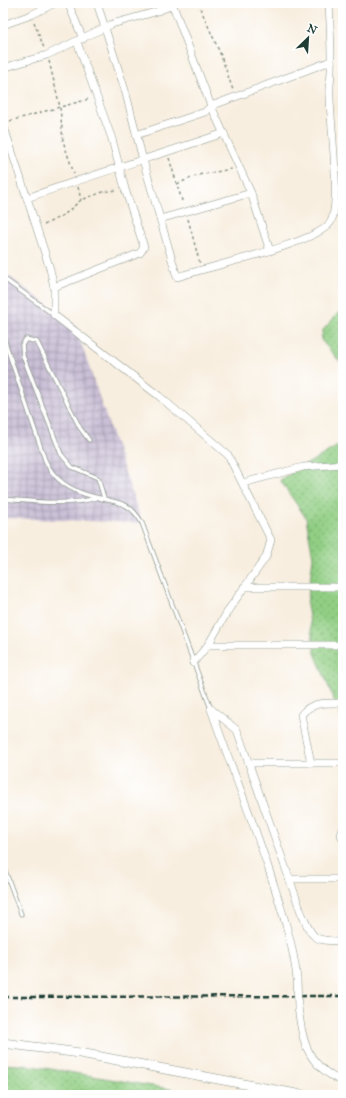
<svg xmlns="http://www.w3.org/2000/svg" width="346" height="1098" viewBox="0 0 346 1098" font-family="'IM FELL Great Primer',serif">
<style>
.industrial{fill:url(#industrial-grid)}
.grass{fill:url(#grass-dots);stroke:#58865c}
.lines{fill:none;stroke-linecap:round;stroke-linejoin:round}
.service-casing{stroke:#8c968a;stroke-width:5}
.minor-casing{stroke:#8c968a;stroke-width:8}
.tertiary-casing{stroke:#8c968a;stroke-width:10}
.path{stroke:#8c968a;stroke-width:1.5;stroke-dasharray:3 3;stroke-linecap:butt}
.service{stroke:#fff;stroke-width:3.5}
.minor{stroke:#fff;stroke-width:7}
.tertiary{stroke:#fff;stroke-width:9}
.rail{stroke:#1f3d34;stroke-width:2.5;stroke-dasharray:6 3;stroke-linecap:butt}
.minor-bridge-casing{stroke:#8c968a;stroke-width:8;stroke-linecap:butt}
.minor-bridge{stroke:#fff;stroke-width:7}
</style>
<defs>
<pattern id="industrial-grid" width="8" height="8" patternUnits="userSpaceOnUse"><rect width="8" height="8" fill="#cabfd6"/><path d="M0 4h8M4 0v8" fill="none" stroke="#a39cae"/></pattern>
<pattern id="grass-dots" width="8" height="8" patternUnits="userSpaceOnUse"><rect width="8" height="8" fill="#92cf84"/><path d="M2 2h.1M6 6h.1" fill="none" stroke="#77a96d" stroke-width="1.8" stroke-linecap="round"/></pattern>
</defs>
<rect width="100%" height="100%" fill="#fff"/>
<filter id="ink" filterUnits="userSpaceOnUse"><feTurbulence type="fractalNoise" baseFrequency=".025" numOctaves="2"/><feDisplacementMap in="SourceGraphic" scale="8" xChannelSelector="R" yChannelSelector="G"/><feConvolveMatrix kernelMatrix="1 2 1 2 8 2 1 2 1" color-interpolation-filters="sRGB"/></filter>
<filter id="wash" filterUnits="userSpaceOnUse"><feTurbulence type="fractalNoise" baseFrequency=".012" numOctaves="4" result="noise"/><feDisplacementMap in="SourceGraphic" scale="16" xChannelSelector="R" yChannelSelector="G"/><feGaussianBlur stdDeviation="0.9" result="paint"/><feColorMatrix in="noise" values="0 0 0 0 0 0 0 0 0 0 0 0 0 0 0 0 0 1.4 0 .05"/><feComposite in="paint" operator="in"/></filter>
<g filter="url(#wash)">
<rect width="100%" height="100%" fill="#f8eedf"/>
<polygon class="industrial" points="3,272 75,325 142,523 3,518"/>
<g class="grass">
<polygon points="343,308 343,365 321,340 323,330"/>
<polygon points="343,443 343,722 315,653 307,605 313,557 306,518 280,480"/>
<polygon points="3,1064 32,1066 206,1095 3,1095"/>
</g>
</g>
<g filter="url(#ink)">
<g class="lines">
<g class="service-casing">
<g id="service">
<polyline points="3,278 54,315"/>
<path d="M3,336L45,460C54,481 73,492 95,497C117,503 129,500 142,523L211,709"/>
<polyline points="89,440 80,428 37,342 26,339 22,345 23,356 61,454 72,467 98,478 104,498"/>
<path d="M3,499C28,501 72,506 95,498"/>
<polyline points="3,865 21,914"/>
</g>
</g>
<g class="minor-casing">
<g id="minor">
<polyline points="68,3 83,39"/>
<path d="M97,3L125,90L143,160L177,277C206,267 315,244 330,223C342,205 330,122 330,97C329,85 332,73 331,60C331,41 330,22 329,3"/>
<polyline points="172,3 211,106 251,193 270,251"/>
<polyline points="3,25 31,15 55,3"/>
<polyline points="3,68 47,55 112,24 155,12 173,5"/>
<polyline points="3,124 50,269 54,287 54,315 159,396 228,455 271,540 266,557 229,609 208,645 193,663"/>
<polyline points="136,135 205,112 211,106 331,61"/>
<path d="M27,198C92,175 159,155 224,133"/>
<polyline points="160,219 251,193"/>
<polyline points="54,287 140,253 144,247 125,189 112,139 77,42"/>
<polyline points="243,483 303,467 343,464"/>
<polyline points="244,587 343,587"/>
<polyline points="208,645 343,645"/>
<path d="M211,709L237,730L301,912C313,939 312,941 343,941"/>
<path d="M211,709C230,764 252,818 270,873C281,908 293,942 297,979"/>
<polyline points="249,763 343,763"/>
<path d="M311,763L301,715C312,701 326,703 343,703"/>
<polyline points="343,829 341,835 343,839"/>
<polyline points="289,879 343,879"/>
<path d="M298,1007C303,1044 307,1065 343,1082"/>
</g>
</g>
<g class="tertiary-casing">
<polyline id="tertiary" points="3,1043 80,1053 302,1095"/>
</g>
<g class="path">
<polyline points="198,3 220,53 233,90"/>
<polyline points="34,22 44,48"/>
<polyline points="49,61 60,107 63,141 74,174"/>
<polyline points="10,121 89,99"/>
<polyline points="169,158 183,204"/>
<polyline points="177,184 198,175 232,169"/>
<polyline points="78,187 81,200"/>
<polyline points="188,219 200,264"/>
<polyline points="44,225 65,214 81,200 103,192 117,190"/>
</g>
<use href="#service" class="service"/>
<use href="#minor" class="minor"/>
<use href="#tertiary" class="tertiary"/>
<polyline class="rail" points="3,997 343,996"/>
<g class="minor-bridge-casing">
<polyline id="minor-bridge" points="297,979 298,1007"/>
</g>
<use href="#minor-bridge" class="minor-bridge"/>
</g>
</g>
<rect width="346" height="1098" fill="none" stroke="#fff" stroke-width="16"/>
<g transform="translate(308 38) rotate(25)" stroke="#ffffff" stroke-width="3" paint-order="stroke">
<path d="M0-3L7 15L0 10L-7 15Z" fill="#1f3d34"/>
<text y="-6" font-size="11" font-weight="bold" text-anchor="middle" fill="#1f3d34">N</text>
</g>
</svg>
